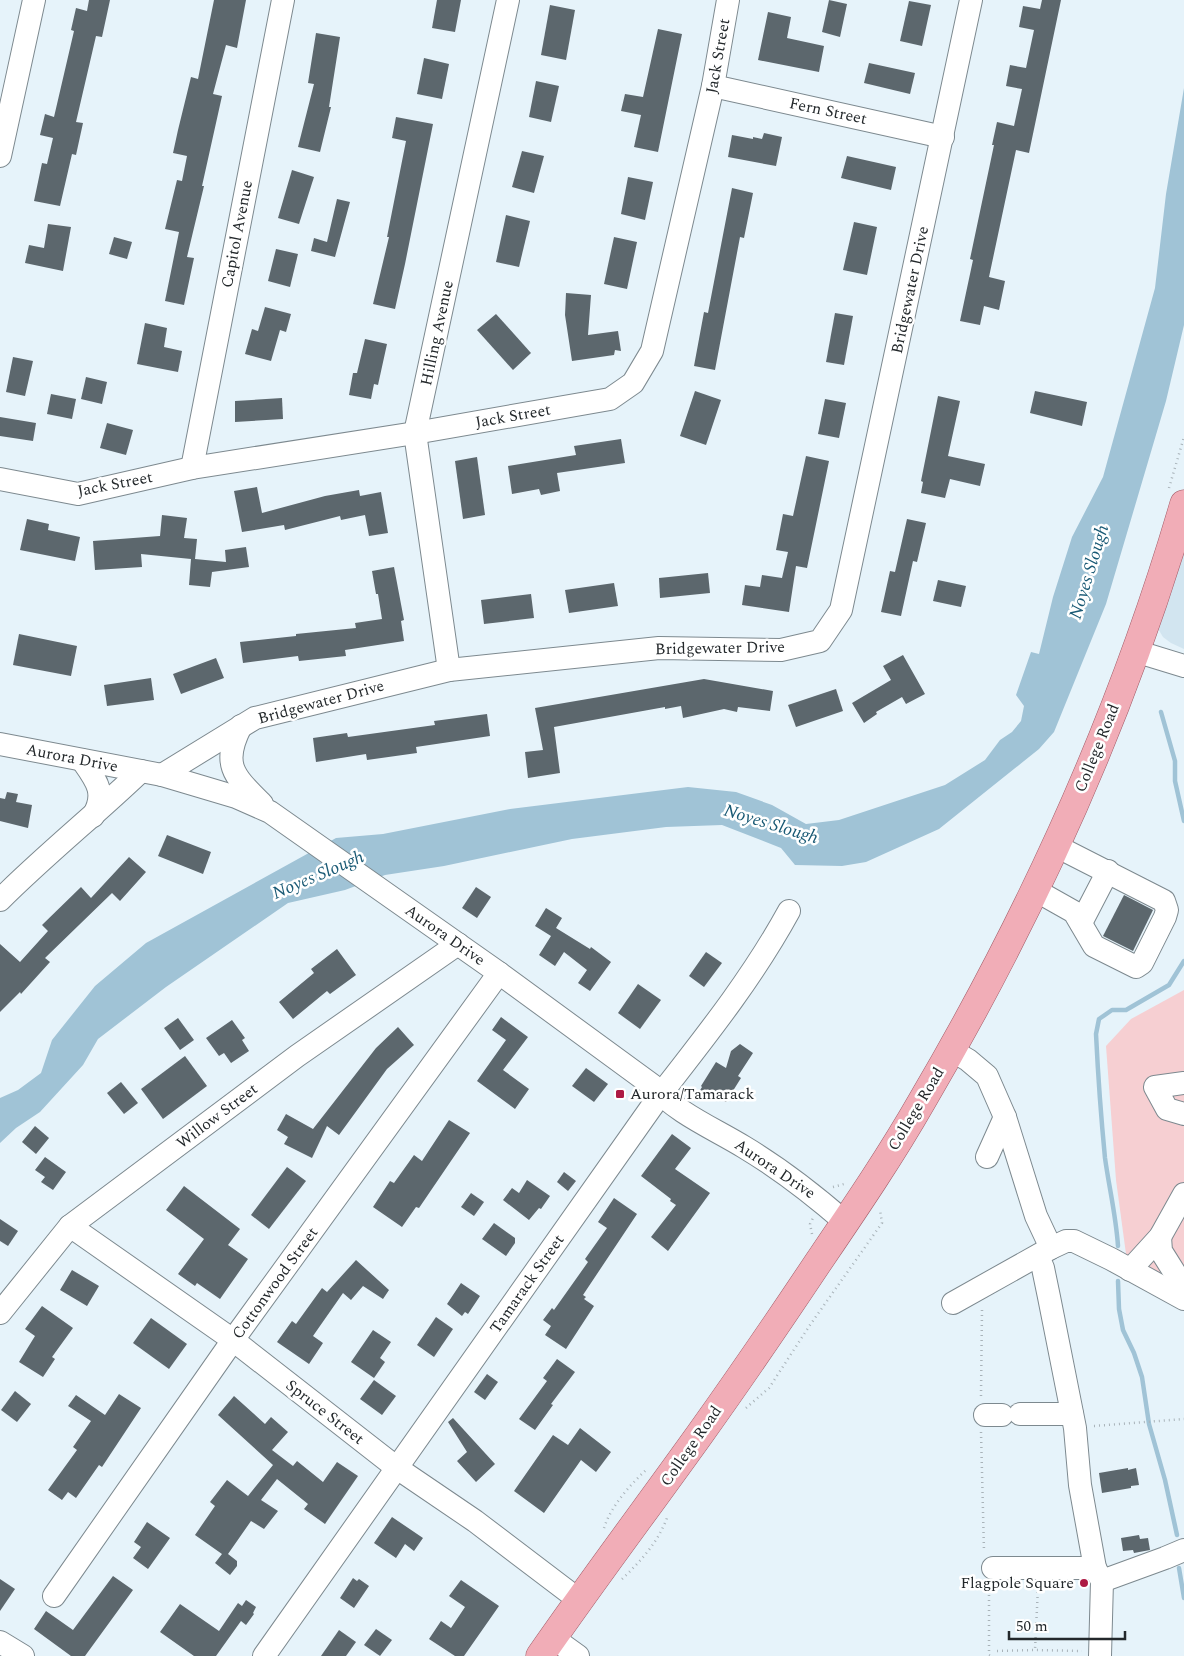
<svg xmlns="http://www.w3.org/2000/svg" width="1184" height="1656" viewBox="0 0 1184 1656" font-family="Spectral,serif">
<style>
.built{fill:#d2e5f0}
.green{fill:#f6cfd2}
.water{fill:#a0c3d6}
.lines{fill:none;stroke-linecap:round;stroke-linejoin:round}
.stream{stroke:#a0c3d6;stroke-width:4.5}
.building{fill:#5c676d}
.minor-casing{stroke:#7d898f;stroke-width:24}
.major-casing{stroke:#a25b67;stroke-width:29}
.path{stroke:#a9b3b9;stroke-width:2.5;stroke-dasharray:1 4;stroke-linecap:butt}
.minor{stroke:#fff;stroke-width:22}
.major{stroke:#f1adb7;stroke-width:28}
.poi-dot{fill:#ad1a44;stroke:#fff;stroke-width:2}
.labels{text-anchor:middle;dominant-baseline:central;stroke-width:5;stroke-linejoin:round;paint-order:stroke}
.street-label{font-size:16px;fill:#23282b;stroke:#fff}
.poi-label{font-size:16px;fill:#23282b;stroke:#fff;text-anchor:start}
.water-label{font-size:18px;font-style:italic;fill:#1a5a75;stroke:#fff}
</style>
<rect width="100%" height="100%" fill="#e6f3fa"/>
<polygon class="built" points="1184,542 1184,649 1171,643 1163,637 1157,627"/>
<polygon class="green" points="1184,990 1184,1284 1166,1278 1126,1254 1116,1180 1106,1046 1131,1019"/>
<polygon class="water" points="1184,88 1184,325 1166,401 1106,604 1054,732 1039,749 939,829 866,862 842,866 795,865 781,848 722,825 666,827 572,839 444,866 385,875 345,890 288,903 166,987 98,1039 83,1065 40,1112 16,1128 0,1143 0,1098 18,1090 41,1073 52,1040 95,986 146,943 336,838 383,834 510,809 688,787 736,792 772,805 806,824 839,820 945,785 985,760 1000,740 1012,732 1021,721 1024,706 1016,695 1031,652 1039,654 1053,597 1072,537 1103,477 1155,288 1166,194"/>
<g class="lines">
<g class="stream">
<polyline points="1161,712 1175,761 1175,781 1184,821"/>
<path d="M1118,1246C1116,1216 1109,1187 1105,1158C1101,1117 1098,1075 1096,1034L1099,1019L1112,1010H1126L1169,985L1184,961"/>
<polyline points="1118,1281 1119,1309 1123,1330 1134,1353 1142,1377 1149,1424 1165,1480 1177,1535"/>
<polyline points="1179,1568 1184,1598"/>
</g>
</g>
<g class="building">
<polygon points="89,0 110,0 102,37 96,36 76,122 83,123 76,155 72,154 60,206 34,201 42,163 47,164 53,138 40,135 45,114 54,117 74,31 71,30 76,8 87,11"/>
<polygon points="214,0 246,0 237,48 226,45 213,94 222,96 202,186 204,186 187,257 194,258 184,305 165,301 179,232 165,229 177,180 182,181 187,156 173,153 178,130 191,77 198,79"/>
<polygon points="437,0 461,0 455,32 432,28"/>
<polygon points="829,0 847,4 840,37 822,32"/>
<polygon points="1042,0 1061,0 1029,153 1016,150 989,277 1005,281 999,310 984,306 980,325 960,321 973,260 970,259 994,145 992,145 997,122 1014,126 1022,89 1006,86 1010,65 1026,68 1034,30 1019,27 1023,6 1040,9"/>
<polygon points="909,1 931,5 922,46 900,41"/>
<polygon points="550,5 575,10 566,60 541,55"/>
<polygon points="768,12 791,17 787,38 824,46 819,72 758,60"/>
<polygon points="658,29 682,34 658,152 634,147 641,115 621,111 625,94 643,97"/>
<polygon points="316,33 340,37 329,107 331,107 320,152 298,147 314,84 308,83"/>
<polygon points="424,58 449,64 442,99 417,94"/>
<polygon points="869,63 915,73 910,94 864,83"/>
<polygon points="536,81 559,86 551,122 529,117"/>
<polygon points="396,117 433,124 405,264 395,309 373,304 389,237 387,237 406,141 392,138"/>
<polygon points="764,133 782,137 776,166 728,157 732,135 753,139 753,137 762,139"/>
<polygon points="522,151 544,156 534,193 512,187"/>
<polygon points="847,156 896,167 891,190 841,178"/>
<polygon points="292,170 314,177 299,224 278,218"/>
<polygon points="628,177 653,182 645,220 621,214"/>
<polygon points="732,188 753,193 744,238 740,237 715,370 694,366 704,312 708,313"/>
<polygon points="337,199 350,202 335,257 311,251 314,238 327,242"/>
<polygon points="506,215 530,221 519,267 496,262"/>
<polygon points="854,222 877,227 867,275 843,270"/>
<polygon points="48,224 71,227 63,271 25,263 29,245 44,248"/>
<polygon points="114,237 132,242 127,259 109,254"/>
<polygon points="614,237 637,242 627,289 604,284"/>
<polygon points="276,249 298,254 290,287 268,281"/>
<polygon points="566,293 591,295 588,335 618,331 621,351 615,350 614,355 572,361 565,315"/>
<polygon points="265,307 291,314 286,332 280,330 271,361 245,354 252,329 258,331"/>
<polygon points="835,313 853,316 844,365 826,362"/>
<polygon points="496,314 531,353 513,370 477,330"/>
<polygon points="145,323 167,328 164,347 182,351 178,372 137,364"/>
<polygon points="365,339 387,344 378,385 374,384 371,399 349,395 353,373 357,373"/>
<polygon points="13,357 33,361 25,396 6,392"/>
<polygon points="86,377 107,382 102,404 81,399"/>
<polygon points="695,391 721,400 706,445 680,436"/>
<polygon points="1035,391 1087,402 1082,426 1030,413"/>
<polygon points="51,394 76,399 72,419 47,414"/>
<polygon points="938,396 960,401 948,456 985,464 980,486 950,479 945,498 921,493 923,482 921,481"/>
<polygon points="282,398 283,419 235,422 235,401"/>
<polygon points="825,399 846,403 839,438 818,434"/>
<polygon points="0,417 36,423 33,441 0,436"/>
<polygon points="107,423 133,430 126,455 100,448"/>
<polygon points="621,439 625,463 557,473 560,491 541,495 539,489 512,494 508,466 576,455 574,446"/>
<polygon points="806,456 829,461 807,568 796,566 789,612 742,605 745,585 760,587 762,575 782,578 788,552 776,550 783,514 793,516"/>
<polygon points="477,457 485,515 463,519 455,461"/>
<polygon points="257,487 262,513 325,496 359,490 360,496 381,492 388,533 369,536 365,515 341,520 340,516 285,530 284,525 242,532 234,491"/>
<polygon points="162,515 187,518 184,538 197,539 195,559 226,562 225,550 246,547 249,567 212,572 210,587 189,585 191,559 141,554 142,567 95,570 93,541 160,536"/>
<polygon points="27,519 49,524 48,530 80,537 75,561 20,550"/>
<polygon points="907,519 926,523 917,562 913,561 901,616 881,612 890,571 895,572"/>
<polygon points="394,567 404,620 401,621 404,641 345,650 346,656 299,661 298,656 243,663 240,642 296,636 296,634 356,628 355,623 382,619 378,594 376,594 372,571"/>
<polygon points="708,573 710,593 660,598 659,578"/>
<polygon points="938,580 966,586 961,607 933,601"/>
<polygon points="614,583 618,606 569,613 565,590"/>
<polygon points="531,594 534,618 484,624 481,600"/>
<polygon points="19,634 77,646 71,676 13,665"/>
<polygon points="903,655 925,694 906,704 902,697 876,712 877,714 864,723 852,703 891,680 883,666"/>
<polygon points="216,658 224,678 181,694 173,674"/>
<polygon points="151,678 154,700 107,706 104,685"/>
<polygon points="704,679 773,691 770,711 738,707 737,712 724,709 683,718 681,706 665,709 665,707 554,727 560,773 528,778 525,752 543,750 535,708"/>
<polygon points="836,689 843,711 796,727 788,705"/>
<polygon points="487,714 490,736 416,747 417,753 367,760 366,754 316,762 313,738 347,733 348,737 435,725 434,721"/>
<polygon points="7,792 18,794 16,802 32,805 28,828 0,821 0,798 5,799"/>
<polygon points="167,835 211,852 203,874 158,856"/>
<polygon points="129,857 146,872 120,901 112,893 45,958 50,962 21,994 20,992 0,1012 0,944 20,962 48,931 42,925 81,887 91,898"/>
<polygon points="476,887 491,897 477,918 462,908"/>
<polygon points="1124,895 1153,910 1133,951 1103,936"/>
<polygon points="546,908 562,918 556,928 590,949 591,947 611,962 590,991 578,983 587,970 564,952 555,966 539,955 551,936 535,926"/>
<polygon points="337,949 356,975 330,994 327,991 293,1019 279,1002 314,973 311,969"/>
<polygon points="706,952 722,963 704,987 689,976"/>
<polygon points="638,984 661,1000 640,1029 618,1013"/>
<polygon points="501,1017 528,1037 503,1070 529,1089 515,1109 477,1081 506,1040 492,1030"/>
<polygon points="178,1018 194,1040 180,1050 164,1028"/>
<polygon points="232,1020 245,1038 242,1040 249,1051 231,1063 224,1053 219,1056 206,1038"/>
<polygon points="398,1027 414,1045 387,1069 339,1135 327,1126 312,1158 284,1144 288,1137 277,1130 286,1114 313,1129 376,1048"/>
<polygon points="740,1044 753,1053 738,1076 741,1078 726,1102 715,1096 712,1101 699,1092 702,1087 701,1086 716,1062 726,1068 731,1051"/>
<polygon points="185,1056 207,1086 163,1119 141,1089"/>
<polygon points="586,1068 608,1084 594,1102 572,1086"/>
<polygon points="121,1082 138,1103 124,1114 107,1093"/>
<polygon points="449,1120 470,1133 419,1208 416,1207 402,1227 373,1207 390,1181 394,1183 414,1155 422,1161"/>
<polygon points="35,1126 49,1138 36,1154 22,1142"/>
<polygon points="672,1134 691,1148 675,1169 710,1193 668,1251 651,1237 676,1205 670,1201 671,1199 641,1176"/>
<polygon points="45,1157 66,1172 53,1190 41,1182 45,1177 35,1170"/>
<polygon points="287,1167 306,1181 269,1229 251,1215"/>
<polygon points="564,1172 576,1181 568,1191 557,1182"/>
<polygon points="527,1180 550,1196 541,1209 539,1208 529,1220 503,1200 512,1188 519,1193"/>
<polygon points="184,1186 240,1229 228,1245 248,1259 220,1299 197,1283 195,1286 178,1274 204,1239 166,1210"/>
<polygon points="471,1193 484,1202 474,1216 461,1207"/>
<polygon points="614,1198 637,1214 583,1295 586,1297 584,1299 594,1306 566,1349 545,1335 551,1326 543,1320 552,1308 554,1310 588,1262 585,1259 607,1228 598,1222"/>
<polygon points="0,1219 18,1231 8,1246 0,1241"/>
<polygon points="494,1223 515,1238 515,1243 506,1256 482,1239"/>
<polygon points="356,1260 389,1290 383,1299 363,1286 351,1300 343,1293 313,1336 323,1343 309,1364 277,1342 292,1321 296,1324 322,1288 327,1292"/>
<polygon points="72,1270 99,1286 87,1306 60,1290"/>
<polygon points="461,1283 480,1296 468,1314 465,1312 462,1316 447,1304"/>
<polygon points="42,1306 73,1328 52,1357 55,1359 43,1377 19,1362 35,1336 25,1329"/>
<polygon points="436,1317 453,1329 434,1357 417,1345"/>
<polygon points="151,1318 187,1344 169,1369 133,1343"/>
<polygon points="373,1330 391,1342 380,1358 385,1362 374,1378 351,1362"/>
<polygon points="557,1359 575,1372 551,1404 553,1405 535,1430 519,1419 547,1381 543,1378"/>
<polygon points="487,1374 498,1382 485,1400 474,1392"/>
<polygon points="374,1380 396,1396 382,1415 360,1399"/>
<polygon points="15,1391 31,1404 17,1422 1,1410"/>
<polygon points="119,1394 141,1408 102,1467 99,1465 76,1498 68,1492 62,1500 48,1490 77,1450 73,1447 91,1421 68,1406 76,1395 105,1415"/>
<polygon points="234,1396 265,1424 271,1417 288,1432 272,1450 293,1466 297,1461 323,1482 337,1462 358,1476 325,1524 304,1509 308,1504 277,1479 261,1500 278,1511 264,1529 251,1521 228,1554 237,1561 237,1566 230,1575 215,1563 222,1554 195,1535 215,1506 210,1502 227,1480 248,1496 273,1465 218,1415"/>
<polygon points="453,1418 495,1464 476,1482 457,1461 467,1452 448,1422"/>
<polygon points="580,1428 611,1452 596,1472 581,1460 544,1513 514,1491 553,1435 568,1445"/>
<polygon points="1128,1468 1128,1470 1136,1468 1139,1485 1131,1486 1131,1488 1102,1493 1099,1473"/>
<polygon points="392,1517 423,1538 414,1551 405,1544 396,1558 374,1543"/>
<polygon points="147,1522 170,1538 148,1569 133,1558 141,1547 134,1542"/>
<polygon points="1139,1535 1140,1539 1148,1538 1150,1550 1134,1553 1133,1550 1123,1551 1121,1538"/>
<polygon points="113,1576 133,1590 85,1656 71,1656 34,1629 46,1611 73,1630"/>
<polygon points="353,1578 357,1581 359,1579 369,1586 354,1608 340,1598"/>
<polygon points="0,1579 15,1589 0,1611"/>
<polygon points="461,1580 499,1606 464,1656 455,1656 429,1639 441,1621 451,1628 465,1607 449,1596"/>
<polygon points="246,1600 256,1607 253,1613 254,1614 246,1625 241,1621 216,1656 194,1656 160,1632 180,1604 219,1631 238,1603 242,1606"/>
<polygon points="376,1629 392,1640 380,1656 364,1645"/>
<polygon points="339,1630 356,1642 346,1656 321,1656"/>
</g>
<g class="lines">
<g class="minor-casing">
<g id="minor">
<polyline points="713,86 943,137"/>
<polyline points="0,156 34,0"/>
<polyline points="192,468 283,0"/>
<polyline points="0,479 78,494 192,468 415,433 610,399 633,383 652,351 713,86 728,0"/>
<polyline points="1135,651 1184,666"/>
<polyline points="449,670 415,433 508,0"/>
<path d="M241,726C221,765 234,776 262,804"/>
<path d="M0,744L162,775L236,797L270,812L499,973L652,1085C676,1113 713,1128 744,1147C779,1168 814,1195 845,1222"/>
<path d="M82,760C96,780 107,793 93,816"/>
<polyline points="162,775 255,718 449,670 659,648 781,650 820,641 841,610 971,0"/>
<polyline points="1035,890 1074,912 1094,946 1136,967 1142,963 1165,917 1167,910 1164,901 1056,846"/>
<path d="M0,900C45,855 95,815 141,771"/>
<polyline points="1081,923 1108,871"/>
<polyline points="951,1050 968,1060 987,1076 1005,1117 1036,1216 1051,1248"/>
<polyline points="1184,1083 1155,1087 1167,1109 1184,1114"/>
<polyline points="987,1157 1005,1117"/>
<polyline points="70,1226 233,1340 397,1468 475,1521 579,1600"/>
<polyline points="1160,1237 1161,1251 1178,1278"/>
<polyline points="1038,1256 1043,1268 1049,1297 1075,1428 1080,1485 1095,1568"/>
<polyline points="1130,1270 1160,1237 1184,1194"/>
<polyline points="953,1303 1051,1248 1066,1241 1074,1241 1111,1259 1184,1299"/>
<polyline points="0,1313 70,1226 297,1056 458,944"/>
<polyline points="1020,1414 1072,1414"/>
<polyline points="985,1415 1002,1415"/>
<polyline points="993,1568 1095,1568 1102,1581 1100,1656"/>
<polyline points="1102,1581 1165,1558 1184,1550"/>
<polyline points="54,1596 233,1340 499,973"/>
<polyline points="553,1638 578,1656"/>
<polyline points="0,1642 23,1656"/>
<path d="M264,1656L660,1095C706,1036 753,977 789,911"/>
</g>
</g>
<g class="major-casing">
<path id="major" d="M540,1656C592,1581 647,1508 700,1434C740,1378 779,1321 817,1264C853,1211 890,1157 922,1101C1032,914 1123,713 1184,504"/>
</g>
<g class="path">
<polyline points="1169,488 1184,437"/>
<polyline points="833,1187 844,1184"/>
<polyline points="812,1234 810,1224 813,1218"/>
<polyline points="981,1396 982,1309"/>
<polyline points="746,1408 769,1388 810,1325 882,1223 880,1210"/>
<polyline points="1094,1426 1184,1419"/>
<polyline points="981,1432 984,1551"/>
<path d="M604,1528C611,1506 630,1485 647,1469"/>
<path d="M622,1579C641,1561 658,1542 667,1518"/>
<polyline points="989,1585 989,1655 991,1656"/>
<polyline points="1038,1587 1035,1650 1082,1651"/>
<polyline points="997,1651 1035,1650"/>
</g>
<use href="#minor" class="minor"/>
<use href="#major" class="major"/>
</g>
<g class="poi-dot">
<rect x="615" y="1089" width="10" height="10" rx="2.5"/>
<circle cx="1084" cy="1583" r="5"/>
</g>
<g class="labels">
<g class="street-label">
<text transform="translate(718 56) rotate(-80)">Jack Street</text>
<text transform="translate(828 111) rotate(12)">Fern Street</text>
<text transform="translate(237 234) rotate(-79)">Capitol Avenue</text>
<text transform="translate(910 290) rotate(-78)">Bridgewater Drive</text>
<text transform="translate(437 333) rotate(-78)">Hilling Avenue</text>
<text transform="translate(513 416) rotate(-10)">Jack Street</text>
<text transform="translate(115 484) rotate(-11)">Jack Street</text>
<text transform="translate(720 648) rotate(-1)">Bridgewater Drive</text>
<text transform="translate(321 702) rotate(-15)">Bridgewater Drive</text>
<text transform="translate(1097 748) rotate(-68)">College Road</text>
<text transform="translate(72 758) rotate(11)">Aurora Drive</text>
<text transform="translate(445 935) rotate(35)">Aurora Drive</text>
<text transform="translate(916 1109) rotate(-59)">College Road</text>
<text transform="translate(217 1116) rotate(-37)">Willow Street</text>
<text transform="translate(775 1169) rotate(34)">Aurora Drive</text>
<text transform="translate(275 1283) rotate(-54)">Cottonwood Street</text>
<text transform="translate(527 1284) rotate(-55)">Tamarack Street</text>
<text transform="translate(325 1412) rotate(38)">Spruce Street</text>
<text transform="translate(691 1446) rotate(-55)">College Road</text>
</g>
<g class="poi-label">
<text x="630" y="1094">Aurora/Tamarack</text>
<text x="1074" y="1583" text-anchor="end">Flagpole Square</text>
</g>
<g class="water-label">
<text transform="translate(1089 572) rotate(-73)">Noyes Slough</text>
<text transform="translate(771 824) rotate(17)">Noyes Slough</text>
<text transform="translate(318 875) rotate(-23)">Noyes Slough</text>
</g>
</g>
<path d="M1009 1631v8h116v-8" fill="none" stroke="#23282b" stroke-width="2.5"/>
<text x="1016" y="1631" font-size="15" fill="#23282b" stroke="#ffffff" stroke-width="4" paint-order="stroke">50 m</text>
</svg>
